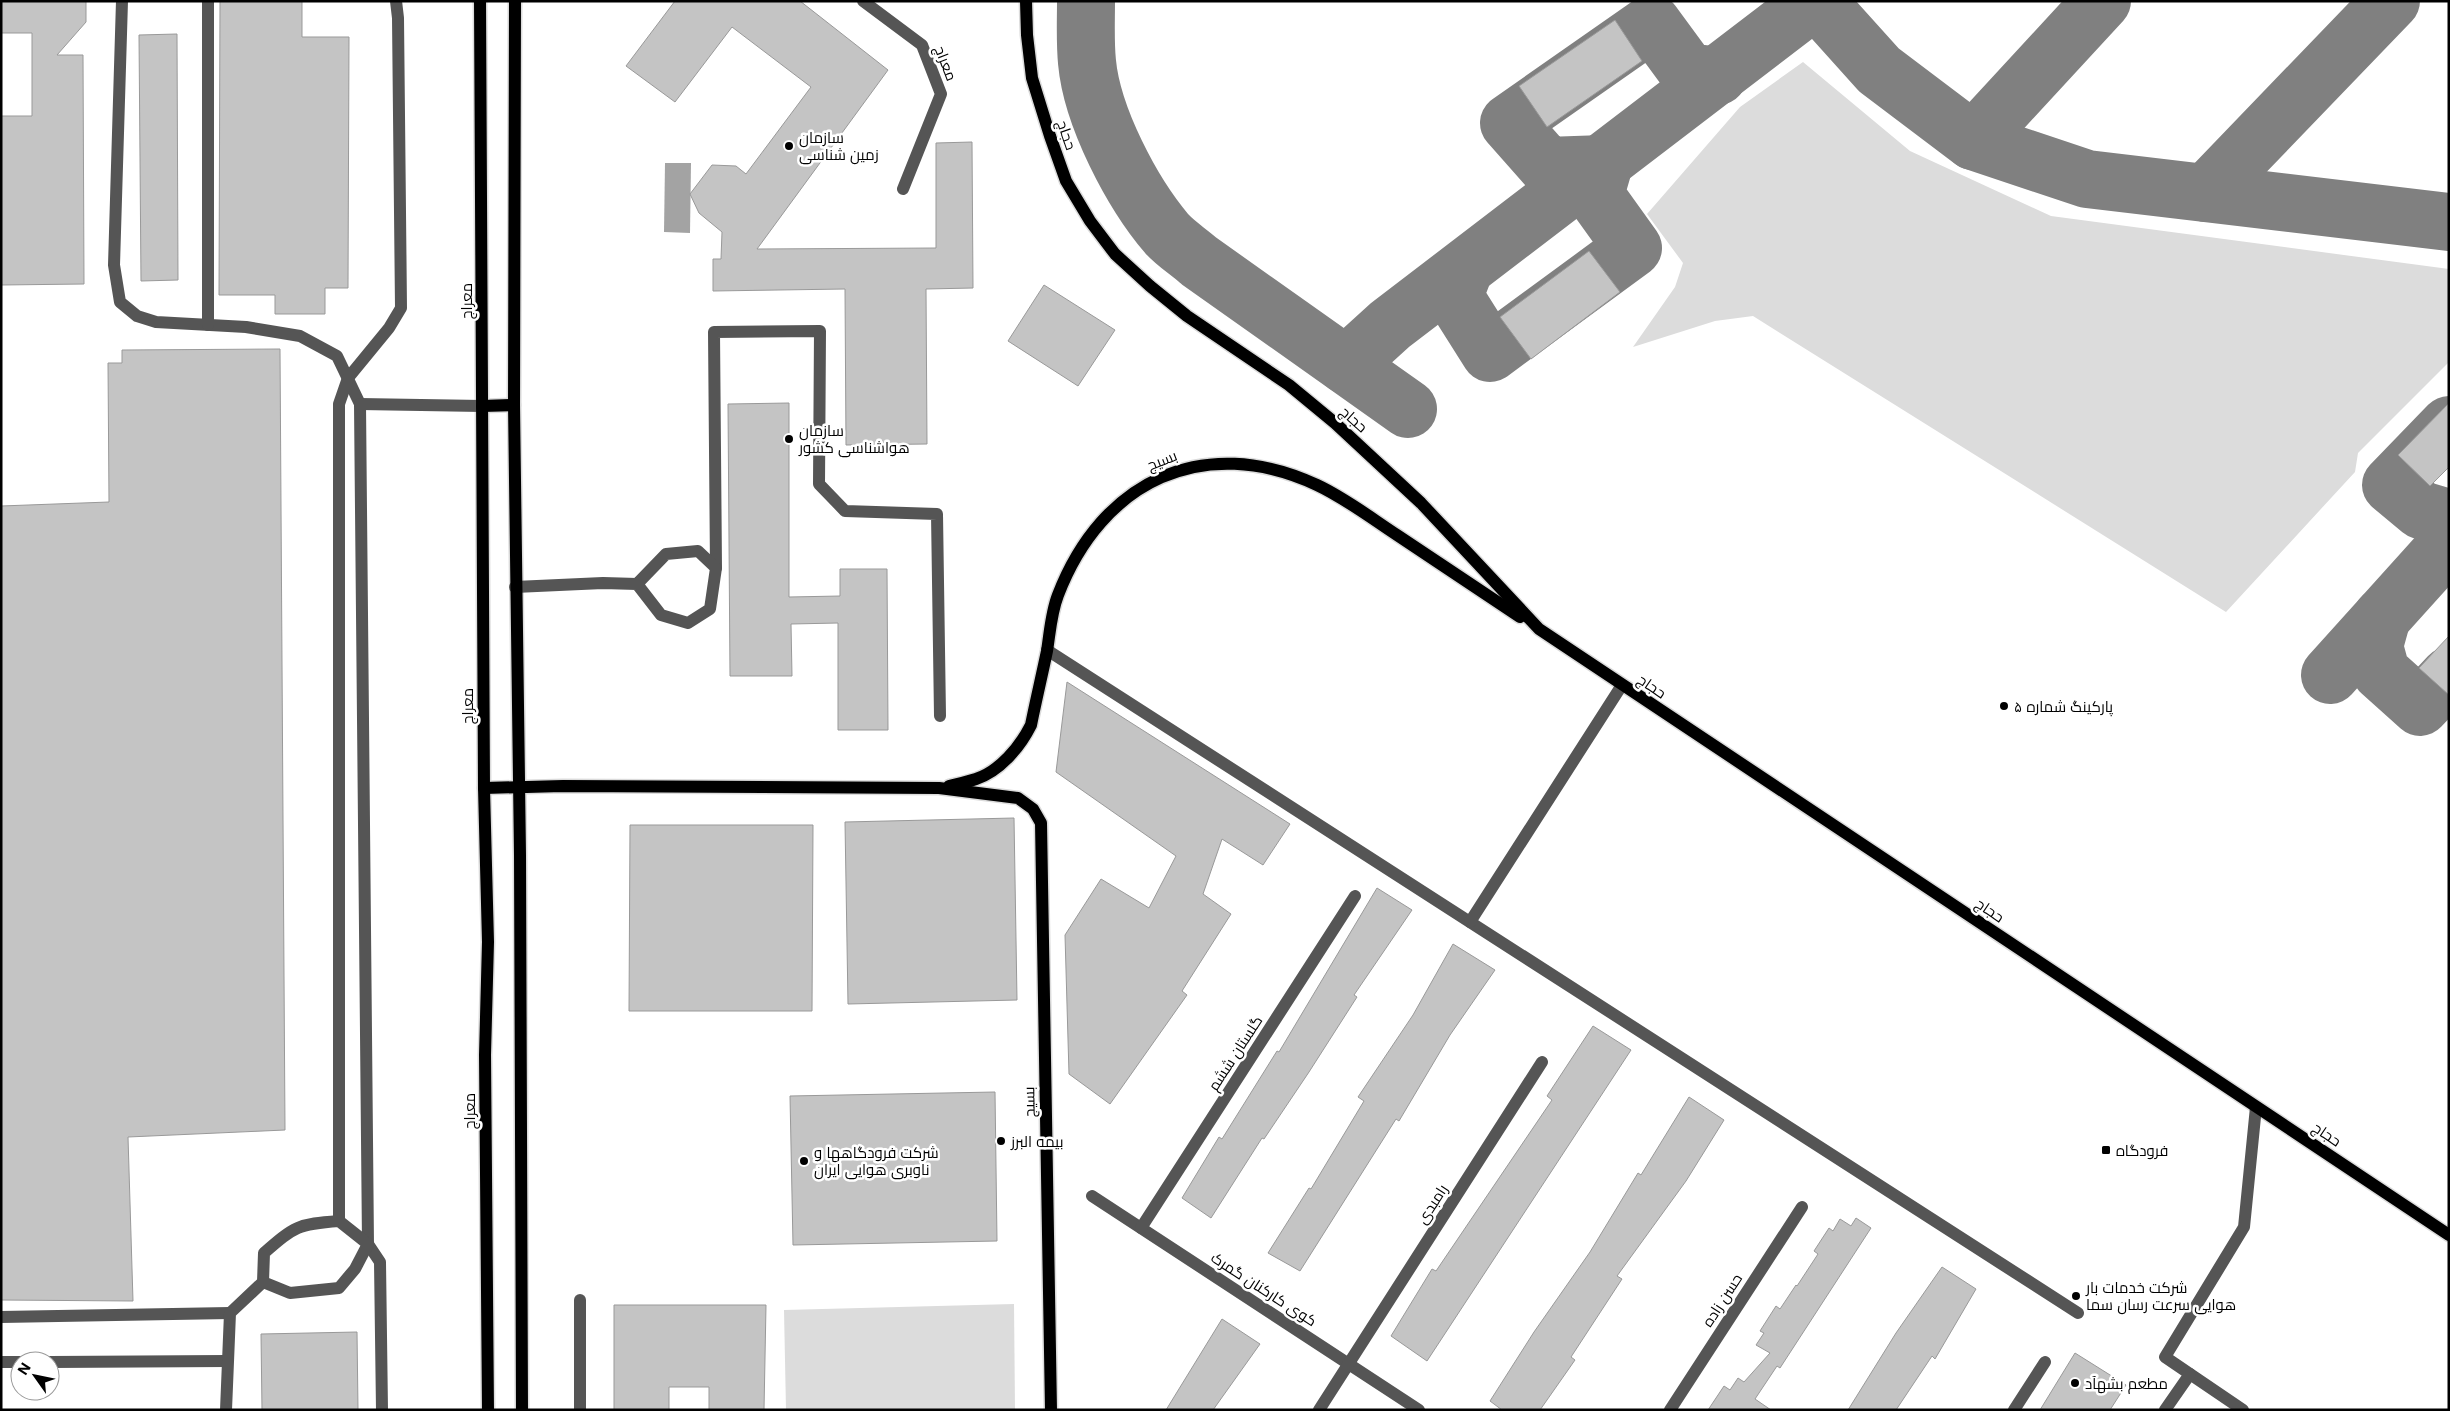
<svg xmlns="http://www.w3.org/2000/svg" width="2450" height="1411" viewBox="0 0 2450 1411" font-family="Inter,Cairo,sans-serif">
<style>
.green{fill:#dcdcdc}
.water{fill:#a3a3a3}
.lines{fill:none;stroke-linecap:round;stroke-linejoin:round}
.taxiway{stroke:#808080;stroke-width:58}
.building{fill:#c4c4c4;stroke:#999}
.major-casing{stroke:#dbdbdb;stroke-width:15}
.minor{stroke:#555;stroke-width:12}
.major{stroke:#000;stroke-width:12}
.poi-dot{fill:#000;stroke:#fff;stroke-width:2}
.labels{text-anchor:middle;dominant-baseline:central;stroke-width:5;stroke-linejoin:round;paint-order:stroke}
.street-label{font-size:15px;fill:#000;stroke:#fff}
.poi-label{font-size:15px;fill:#000;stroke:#fff;text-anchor:start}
</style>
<rect width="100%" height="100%" fill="#fff"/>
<g class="green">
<polygon points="1803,62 1910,151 2051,216 2449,269 2449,362 2358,453 2355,472 2226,612 1753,316 1715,321 1633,347 1675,287 1683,263 1647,214 1740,107"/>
<polygon points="1014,1304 1015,1410 786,1410 784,1310"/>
</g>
<polygon class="water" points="665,163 691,163 690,233 664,232"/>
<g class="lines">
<g class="taxiway">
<path d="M1086,1C1086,22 1085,42 1087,62C1092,117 1132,193 1167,234C1176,244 1189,252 1199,261L1408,409"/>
<polyline points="1817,1 1879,70 1973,141 2087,179 2449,222"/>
<polyline points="1973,141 2102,1"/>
<polyline points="2206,193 2391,1"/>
<polyline points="1464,270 1454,296 1490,353 1633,248 1595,195 1604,164 1547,166 1509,123 1652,23 1688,72 1718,76"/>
<polyline points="1346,365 1390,325 1814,1"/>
<polyline points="2449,425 2391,485 2421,510 2449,518"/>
<polyline points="2382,617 2374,646 2381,672 2420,707 2449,676"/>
<polyline points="2330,675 2449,543"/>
</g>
</g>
<g class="building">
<polygon points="1,1 86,1 86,22 57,55 83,55 84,284 1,285 1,116 32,116 32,33 1,33"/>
<polygon points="220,1 302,1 302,37 349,37 348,288 325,288 325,314 275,314 275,295 219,295"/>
<polygon points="675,1 800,1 888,70 757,249 936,248 936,143 972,142 973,288 926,289 927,444 846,445 845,289 713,291 713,259 721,259 722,232 699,213 690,194 712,165 736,166 746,174 811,87 732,27 675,102 626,66"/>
<polygon points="1615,20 1642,61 1547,127 1519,86"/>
<polygon points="177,34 178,280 141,281 139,35"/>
<polygon points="1589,251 1620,292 1531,359 1500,317"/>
<polygon points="1044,285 1115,330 1078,386 1008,341"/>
<polygon points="280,349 285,1130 128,1137 133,1301 1,1300 1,506 109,502 108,363 122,363 122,350"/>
<polygon points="789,403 789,597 840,596 840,569 887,569 888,730 838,730 838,623 791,624 792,676 730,676 728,404"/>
<polygon points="2449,403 2449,467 2430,486 2398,455"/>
<polygon points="2449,636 2449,695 2419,668"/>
<polygon points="1067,682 1290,824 1263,865 1222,839 1203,894 1231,914 1182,991 1187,995 1110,1104 1069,1074 1065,935 1101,879 1149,908 1176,856 1056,772"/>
<polygon points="1014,818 1017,1000 848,1004 845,822"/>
<polygon points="630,825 813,825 812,1011 629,1011"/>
<polygon points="1377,888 1412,910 1354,995 1357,997 1309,1072 1264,1139 1262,1138 1211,1218 1182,1198 1219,1137 1222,1139 1277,1051 1279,1052"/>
<polygon points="1453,944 1495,970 1450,1035 1399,1121 1396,1119 1300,1271 1268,1253 1309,1188 1311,1189 1364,1101 1358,1097 1413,1015"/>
<polygon points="1593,1026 1631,1050 1427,1361 1391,1336 1432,1269 1436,1271 1552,1100 1547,1096"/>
<polygon points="995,1092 997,1241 793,1245 790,1096"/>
<polygon points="1689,1097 1724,1120 1686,1181 1617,1276 1622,1279 1571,1357 1575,1360 1540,1410 1502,1410 1490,1401 1534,1332 1590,1252 1638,1173 1641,1175"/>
<polygon points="1856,1218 1871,1228 1780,1368 1777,1366 1755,1399 1771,1410 1708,1410 1724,1386 1730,1390 1738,1378 1744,1382 1770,1353 1756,1345 1764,1333 1760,1331 1776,1306 1780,1309 1796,1285 1797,1286 1818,1254 1814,1251 1829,1228 1833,1231 1840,1219 1851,1226"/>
<polygon points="1942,1267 1976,1289 1935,1359 1932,1356 1896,1410 1848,1410 1896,1333"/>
<polygon points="614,1305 766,1305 764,1410 709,1410 709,1387 669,1387 669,1410 614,1410"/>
<polygon points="1222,1319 1260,1344 1213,1410 1166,1410"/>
<polygon points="357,1332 358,1410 262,1410 261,1334"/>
<polygon points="2075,1353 2126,1385 2110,1410 2040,1410"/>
</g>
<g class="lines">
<g class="major-casing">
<g id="major">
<polyline points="480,1 484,788 488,942 485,1055 488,1410"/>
<polyline points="515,1 514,405 520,855 522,1410"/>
<polyline points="1026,1 1027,35 1032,78 1050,136 1066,181 1090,221 1115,254 1150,286 1187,316 1289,385 1335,423 1421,503 1539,629 2449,1235"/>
<polyline points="482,406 514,405"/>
<path d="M949,786C957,784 967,782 976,779C1000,771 1020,747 1031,725C1036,700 1042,675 1047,651C1050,632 1051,613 1058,595C1102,481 1203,432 1317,485C1345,498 1371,518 1397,535C1438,562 1479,590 1520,617"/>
<polyline points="484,788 563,786 939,788 1018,798 1033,809 1041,823 1051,1410"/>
</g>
</g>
<g class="minor">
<polyline points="122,1 114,265 120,302 137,316 156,322 246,327 300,336 337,356 360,404 368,1244 380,1262 382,1410"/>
<polyline points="863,1 922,45 941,94 903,189"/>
<polyline points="208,325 208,1"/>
<polyline points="360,404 482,406"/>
<polyline points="716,568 714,332 820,331 819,484 845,511 937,514 940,716"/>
<polyline points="515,587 603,583 637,584 666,554 698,551 716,568 710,609 688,623 661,615 637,584"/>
<polyline points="1047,650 2078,1313"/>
<polyline points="1470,922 1622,685"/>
<polyline points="1092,1196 1419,1410"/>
<polyline points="339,1221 339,404 348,378 389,328 401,308 398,18 396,1"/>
<polyline points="1141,1228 1355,896"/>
<polyline points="580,1300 580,1410"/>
<polyline points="1,1317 230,1313"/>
<polyline points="1,1362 20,1362"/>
<polyline points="50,1362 227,1361"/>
<polyline points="2190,1374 2243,1410"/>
<path d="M226,1410L230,1313L263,1282L264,1253C295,1226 298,1224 339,1221L368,1244L355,1269L339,1288L290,1293L263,1282"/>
<polyline points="1319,1410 1542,1062"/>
<polyline points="1670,1410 1802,1207"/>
<polyline points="2014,1410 2045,1362"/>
<polyline points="2165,1410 2190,1374 2165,1357 2244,1227 2256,1107"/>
</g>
<use href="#major" class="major"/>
</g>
<g class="poi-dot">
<circle cx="789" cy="146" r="5"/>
<circle cx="789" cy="439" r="5"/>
<circle cx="2004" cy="706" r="5"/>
<circle cx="1001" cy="1141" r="5"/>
<rect x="2101" y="1145" width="10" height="10" rx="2.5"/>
<circle cx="804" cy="1161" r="5"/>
<circle cx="2076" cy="1296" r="5"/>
<circle cx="2075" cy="1383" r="5"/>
</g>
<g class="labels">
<g class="street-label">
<text transform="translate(946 63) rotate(69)">معراج</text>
<text transform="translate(1067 135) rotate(71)">حجاج</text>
<text transform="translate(466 301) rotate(-90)">معراج</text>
<text transform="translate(1354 419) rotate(42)">حجاج</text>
<text transform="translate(1162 460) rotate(-21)">بسیج</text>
<text transform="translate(1652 686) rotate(34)">حجاج</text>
<text transform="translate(467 706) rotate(-90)">معراج</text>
<text transform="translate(1990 910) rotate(34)">حجاج</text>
<text transform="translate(1235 1053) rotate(-57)">گلستان ششم</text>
<text transform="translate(1029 1102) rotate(-91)">بسیج</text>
<text transform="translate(469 1111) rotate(-90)">معراج</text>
<text transform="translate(2327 1134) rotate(34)">حجاج</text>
<text transform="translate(1432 1204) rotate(-57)">رامبدی</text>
<text transform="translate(1264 1289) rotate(33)">کوی کارکنان گمرک</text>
<text transform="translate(1722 1300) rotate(-57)">حسن زاده</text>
</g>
<g class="poi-label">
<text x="799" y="137">سازمان<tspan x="799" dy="17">زمین شناسی</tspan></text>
<text x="799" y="430">سازمان<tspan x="799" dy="17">هواشناسی کشور</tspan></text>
<text x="2014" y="706">پارکینگ شماره ۵</text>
<text x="1011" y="1141">بیمه البرز</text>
<text x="2116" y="1150">فرودگاه</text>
<text x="814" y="1152">شرکت فرودگاهها و<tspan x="814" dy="17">ناوبری هوایی ایران</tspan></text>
<text x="2086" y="1287">شرکت خدمات بار<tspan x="2086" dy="17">هوایی سرعت رسان سما</tspan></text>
<text x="2085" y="1383">مطعم بشهآد</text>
</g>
</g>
<rect width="2450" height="1411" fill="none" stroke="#000000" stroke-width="5"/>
<g transform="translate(35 1376) rotate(303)"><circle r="24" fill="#ffffff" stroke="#999999"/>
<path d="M0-4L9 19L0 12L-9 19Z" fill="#000000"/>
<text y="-8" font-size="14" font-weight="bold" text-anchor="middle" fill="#000000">N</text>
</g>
</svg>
